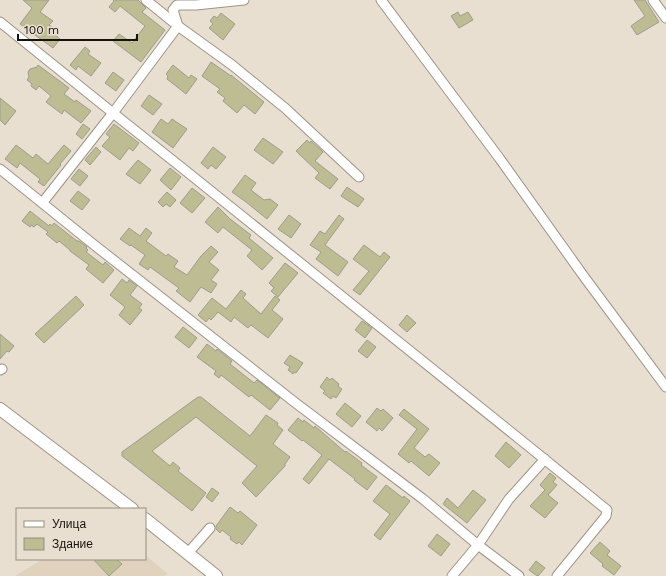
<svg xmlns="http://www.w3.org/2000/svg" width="666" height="576" viewBox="0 0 666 576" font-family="'Work Sans',sans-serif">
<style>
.built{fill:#e1d2be}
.building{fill:#bdbc92;stroke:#9d9d8e}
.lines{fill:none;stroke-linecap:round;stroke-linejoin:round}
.street-casing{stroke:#9e9487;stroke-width:11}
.secondary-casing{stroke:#9e9487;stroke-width:14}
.street{stroke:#fff;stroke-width:9}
.secondary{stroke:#fff;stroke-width:12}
</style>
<rect width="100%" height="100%" fill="#e9dfd1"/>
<polygon class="built" points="145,555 168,574 164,576 15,576 43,559 145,559"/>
<g class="building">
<polygon points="23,0 49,0 40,12 53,21 49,25 52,27 50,30 60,39 53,48 20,24 32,8"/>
<polygon points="113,0 138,0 146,8 142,12 165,30 141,62 113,41 119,34 132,43 145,26 120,6 115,12 109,7 114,1"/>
<polygon points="634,0 645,0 659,22 637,35 631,26 645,16"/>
<polygon points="458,12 460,16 468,12 473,20 459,28 451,16"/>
<polygon points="221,13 235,24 223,40 209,28 213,24 210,21 214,16 217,18"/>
<polygon points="85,47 90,51 88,54 101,63 91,76 78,66 76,70 70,65"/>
<polygon points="211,62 231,76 231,75 264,102 255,114 244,105 237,113 223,101 225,98 217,92 220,89 202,76"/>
<polygon points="38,65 61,82 69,88 64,94 75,102 76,100 91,111 81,123 64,110 62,114 46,102 51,96 39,86 36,90 31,86 32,84 27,80 29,77 28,72 30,69 37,67"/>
<polygon points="173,65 189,78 191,75 197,79 186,94 167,79 168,76 166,74"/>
<polygon points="113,72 124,80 116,91 105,83"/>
<polygon points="149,95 162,104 153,115 141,106"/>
<polygon points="0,98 16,111 5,125 0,120"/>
<polygon points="161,119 168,124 172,119 187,129 173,148 152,132"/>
<polygon points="83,124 90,129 82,139 76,134"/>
<polygon points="114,124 139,143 133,151 129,148 120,160 102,146 110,137 106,134"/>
<polygon points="263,138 283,152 273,164 254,150"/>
<polygon points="307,140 310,143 311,141 323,152 315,161 338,179 330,189 315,178 319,173 296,151"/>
<polygon points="16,145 33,158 36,154 48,164 64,145 71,151 60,164 61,165 44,186 38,182 40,179 20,163 17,168 5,159"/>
<polygon points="96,147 101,152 90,165 85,160"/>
<polygon points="213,147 226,157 216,169 211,165 208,169 201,163"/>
<polygon points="138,160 151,170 140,184 126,174"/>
<polygon points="170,168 181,177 171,190 160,180"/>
<polygon points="79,169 88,176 80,186 71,179"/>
<polygon points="245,175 256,183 251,190 264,200 270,199 278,205 267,219 246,202 232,192"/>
<polygon points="347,187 364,199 358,207 341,196"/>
<polygon points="192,188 205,198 192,213 180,203"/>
<polygon points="78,191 90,200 82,210 70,201"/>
<polygon points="167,192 176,200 170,207 166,204 163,207 158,202"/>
<polygon points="218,207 230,219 251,235 249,238 273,258 262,270 247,256 252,250 223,227 218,233 205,222"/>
<polygon points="30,211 49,226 50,224 52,226 54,223 77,241 79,241 87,247 86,248 88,250 86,252 103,265 105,262 114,270 103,283 86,269 89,265 70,251 70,250 59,241 57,243 46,234 48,232 37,224 34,227 31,225 30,227 22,221"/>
<polygon points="289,215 301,224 291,238 278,229"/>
<polygon points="339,215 344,219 325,245 348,262 338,276 316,259 321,252 310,245 320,231 325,234"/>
<polygon points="129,228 140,236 146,228 152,233 146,241 166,256 168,254 178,261 174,267 187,275 201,256 211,246 218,252 209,262 219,270 211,280 217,284 211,293 201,287 190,302 176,291 179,288 150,267 148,270 139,264 145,255 131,245 130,246 120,239"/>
<polygon points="364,245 380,257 384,252 390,257 360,295 353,290 369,271 353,259"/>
<polygon points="285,263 298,273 278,297 271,291 274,288 269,283"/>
<polygon points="122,279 127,283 129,280 137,286 130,295 142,304 139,308 142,310 130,325 119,315 125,307 110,295"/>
<polygon points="241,290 246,294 243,298 261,314 275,296 280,300 272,310 283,319 268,338 251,325 248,328 234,317 231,322 218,312 211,320 209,318 206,322 198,315 212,298 226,309"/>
<polygon points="76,296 84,305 44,343 35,334"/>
<polygon points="407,315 416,323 407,332 399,325"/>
<polygon points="362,321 372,328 365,338 355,330"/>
<polygon points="183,327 197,338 189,348 175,337"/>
<polygon points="0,334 14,346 9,352 7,351 0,359"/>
<polygon points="367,340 376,347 367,358 358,351"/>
<polygon points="207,344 216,351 217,349 232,361 230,364 254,383 257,380 280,398 270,410 251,395 249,397 221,375 219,378 214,374 216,371 197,357"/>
<polygon points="290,355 303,363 296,373 294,372 293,374 288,370 290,367 284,363"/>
<polygon points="327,377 330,380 332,378 339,384 338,386 342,389 336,398 333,396 331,399 323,393 325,391 320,387"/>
<polygon points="198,397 201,397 250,436 266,415 278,423 277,425 283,430 273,444 290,457 285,464 285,466 256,497 242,483 257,466 196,417 152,451 170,466 173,462 180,468 178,471 206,493 192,511 122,456 122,452"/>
<polygon points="345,403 361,416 352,427 336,414"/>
<polygon points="377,408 381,411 383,409 393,418 382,431 379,428 377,431 366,422"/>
<polygon points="404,409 429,429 414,448 425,457 429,454 440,463 429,476 411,461 409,463 398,454 417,429 399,415"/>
<polygon points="298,418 303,422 304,420 314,428 315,426 345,452 346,451 362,463 361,465 377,477 367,490 354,480 355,479 329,459 309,484 303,479 322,455 303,440 302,441 288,430"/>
<polygon points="506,442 521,455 509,468 495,456"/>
<polygon points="550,473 556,478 553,482 557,485 548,495 558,503 545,518 530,506 545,490 540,485"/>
<polygon points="386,485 403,498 404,496 410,501 380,540 374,535 390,514 373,501"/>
<polygon points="212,488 219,493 212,502 206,497"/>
<polygon points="473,490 486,500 467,523 443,504 447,498 458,508"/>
<polygon points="230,507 238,513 240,511 257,525 242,545 239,542 237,544 230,539 231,537 222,530 220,533 216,529 216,526"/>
<polygon points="437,534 450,544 441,556 428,546"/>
<polygon points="600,542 610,551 607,555 621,566 614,575 602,566 603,564 590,553"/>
<polygon points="93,559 116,559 122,564 109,576"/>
<polygon points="536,561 545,568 538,576 537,576 529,570"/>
</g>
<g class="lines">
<g class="street-casing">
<g id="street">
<polyline points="146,0 178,26 232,65 285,108 359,177"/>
<polyline points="381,0 500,159 585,278 666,387"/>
<polyline points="653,0 666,18"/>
<polyline points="0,22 113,113 181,167 527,445 607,510 606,516 557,576"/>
<polyline points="0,169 93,244 297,404 423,499 478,545 519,576"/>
<polyline points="43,202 113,113 178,26 173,10 177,5 196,5 244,0"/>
<polyline points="0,370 2,369"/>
<polyline points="188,553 210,528"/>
<polyline points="452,576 478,545 509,499 545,459"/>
</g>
</g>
<g class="secondary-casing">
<g id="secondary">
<polyline points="0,409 132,509"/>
<polyline points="145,519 216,576"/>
</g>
</g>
<use href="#street" class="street"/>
<use href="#secondary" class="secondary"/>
</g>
<rect x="16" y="508" width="130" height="52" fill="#e9dfd1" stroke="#958d83"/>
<rect x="24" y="521" width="20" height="6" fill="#ffffff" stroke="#958d83"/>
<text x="52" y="528" font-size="12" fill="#16120e">Улица</text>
<rect x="24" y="538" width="20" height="12" fill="#bdbc92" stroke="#958d83"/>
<text x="52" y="548" font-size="12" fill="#16120e">Здание</text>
<path d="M18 34v6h119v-6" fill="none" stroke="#16120e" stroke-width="2"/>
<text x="24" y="34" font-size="12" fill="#16120e" stroke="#e9dfd1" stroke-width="3" paint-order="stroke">100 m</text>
</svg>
